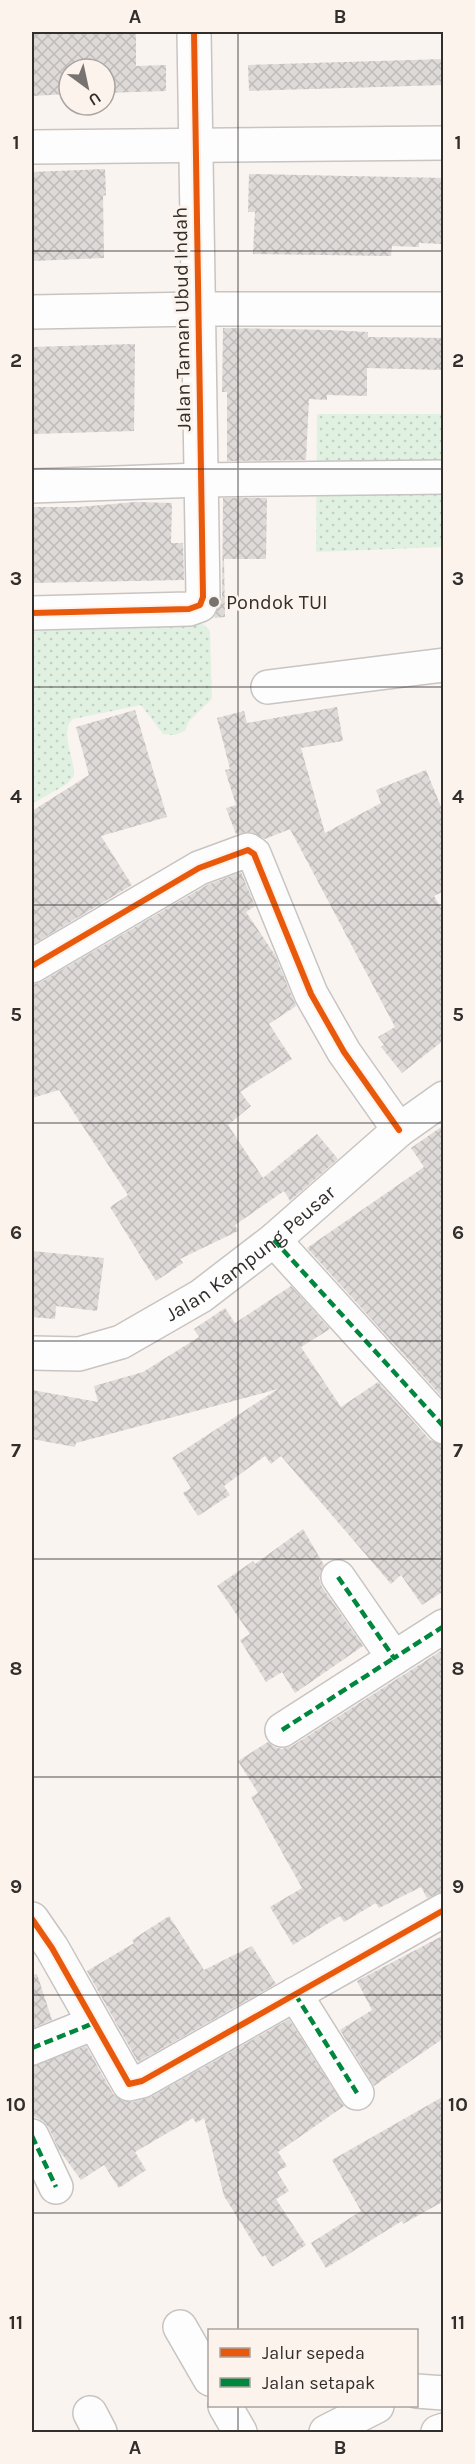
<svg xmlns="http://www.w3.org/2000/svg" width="475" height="2464" viewBox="0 0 475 2464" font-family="Karla,sans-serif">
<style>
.grass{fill:url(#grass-dots)}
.building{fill:url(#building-cross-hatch)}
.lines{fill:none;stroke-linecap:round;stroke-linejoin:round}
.minor-casing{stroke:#c8c4c2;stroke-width:36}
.minor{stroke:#fefdfd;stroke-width:33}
.quiet{stroke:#00873e;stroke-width:4.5;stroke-dasharray:9 4.5;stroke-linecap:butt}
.cycleway-casing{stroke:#fdf3ed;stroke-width:10}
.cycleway{stroke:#e8590c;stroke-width:6}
.grid{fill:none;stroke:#312e2c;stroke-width:1.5;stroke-opacity:0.55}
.poi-dot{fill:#777371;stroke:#fdf3ed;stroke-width:2}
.labels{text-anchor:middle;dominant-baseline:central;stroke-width:6;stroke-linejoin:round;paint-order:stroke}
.street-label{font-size:20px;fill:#312e2c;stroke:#fdf3ed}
.poi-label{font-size:20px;fill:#312e2c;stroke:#fdf3ed;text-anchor:start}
.neatline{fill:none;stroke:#312e2c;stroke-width:2}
.grid-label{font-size:20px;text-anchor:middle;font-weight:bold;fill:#312e2c}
</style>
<defs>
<pattern id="grass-dots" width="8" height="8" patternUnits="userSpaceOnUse" patternTransform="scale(1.5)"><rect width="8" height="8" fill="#e0f1e2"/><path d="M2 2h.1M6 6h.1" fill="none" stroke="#c1cfc2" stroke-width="1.8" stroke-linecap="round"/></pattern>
<pattern id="building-cross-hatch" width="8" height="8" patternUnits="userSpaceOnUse" patternTransform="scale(1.5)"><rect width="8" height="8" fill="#dedad8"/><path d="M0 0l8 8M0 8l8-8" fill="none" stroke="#bfbbba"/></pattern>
</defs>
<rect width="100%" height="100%" fill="#faf4f0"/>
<g class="grass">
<polygon points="317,414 443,414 443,547 316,552"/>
<path d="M203,624L210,631L212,699L189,721L185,731L175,735L163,734L141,705L73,719C59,731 75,759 74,776L67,784L32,804V631Z"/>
</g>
<g class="building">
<polygon points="32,32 136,32 136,66 166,65 166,91 105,93 105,69 69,69 69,94 32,96"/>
<polygon points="444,59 444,85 249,91 248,65"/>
<polygon points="105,169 106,195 103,196 104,258 32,261 32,172"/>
<polygon points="249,174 444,178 444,244 419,243 419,247 392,246 391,256 253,254 255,212 248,212"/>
<polygon points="223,328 330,330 368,332 368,337 444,338 444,370 367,368 367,396 327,395 327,400 309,399 306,460 227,461 227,392 222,392"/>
<polygon points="135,344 134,431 32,434 32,347"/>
<polygon points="223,498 267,498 266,559 224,559 225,617 214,618 222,597"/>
<polygon points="136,502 172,503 171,543 183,543 184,580 32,583 32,507 79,507"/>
<polygon points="337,707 343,741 301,748 325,833 381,803 376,790 426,770 444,814 444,891 434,896 444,913 444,1040 402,1073 381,1047 384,1045 378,1037 395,1027 290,829 265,839 251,832 236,834 226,808 236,805 225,770 230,769 217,718 244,711 247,723"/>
<polygon points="135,710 167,817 101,836 132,885 32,945 32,811 89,775 76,727"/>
<polygon points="241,872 255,906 246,912 275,955 296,1006 269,1024 292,1059 240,1092 251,1106 228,1125 263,1178 317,1134 338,1159 290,1201 284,1191 235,1225 238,1231 180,1259 183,1263 156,1281 110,1207 128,1195 59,1090 32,1098 32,985 41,982 207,885"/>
<polygon points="444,1125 444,1399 307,1248 424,1167 411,1148"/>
<polygon points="32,1251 104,1258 97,1311 56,1306 55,1319 32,1317"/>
<polygon points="291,1286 330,1329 301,1347 341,1407 378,1382 430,1440 444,1445 444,1591 422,1605 401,1575 391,1584 281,1456 271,1464 265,1456 224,1486 230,1495 198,1516 183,1493 191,1488 172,1458 278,1389 76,1443 75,1447 32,1439 32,1390 98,1402 94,1386 143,1372 199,1337 194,1329 225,1308 235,1323"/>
<polygon points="303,1529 324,1565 319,1578 322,1587 363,1646 295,1693 282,1672 266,1682 240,1640 250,1634 217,1586 253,1561 255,1564"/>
<polygon points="444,1649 444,1891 427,1898 421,1887 379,1908 376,1903 344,1922 340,1916 293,1945 270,1907 302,1888 251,1797 258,1793 238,1761 268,1742 274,1747 282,1749 292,1746"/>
<polygon points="169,1916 204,1970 252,1946 276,1984 138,2062 87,1971 134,1943 132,1940"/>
<polygon points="444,1935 444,2038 374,2086 340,2030 372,2010 357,1981"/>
<polygon points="37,1974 52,2020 32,2028 32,1975"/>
<polygon points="289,2019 344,2106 278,2152 287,2166 277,2172 289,2191 276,2199 306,2245 272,2267 265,2255 262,2257 224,2196 204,2118 196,2123 193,2118 135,2152 146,2170 119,2188 104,2165 81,2180 59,2150 49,2128 42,2120 32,2116 32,2066 86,2046 113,2094 122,2101 133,2102 151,2097"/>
<polygon points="444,2096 444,2201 403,2224 402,2221 326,2268 311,2243 361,2211 332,2160"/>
</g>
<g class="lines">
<g class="minor-casing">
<g id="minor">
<polyline points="32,147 444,143"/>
<polyline points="32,312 198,309 444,309"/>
<polyline points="32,486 200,480 444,477"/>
<polyline points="32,613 189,609 200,605 203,597 194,32"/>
<polyline points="268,687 444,665"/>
<polyline points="32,966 199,868 248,850 254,854 311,994 344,1052 399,1130"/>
<polyline points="274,1240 444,1427"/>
<path id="s1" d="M32,1353L79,1354L121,1342L201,1296L274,1240L399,1130L444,1098"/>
<polyline points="338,1577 394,1658 444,1626"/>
<polyline points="282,1730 394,1658"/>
<polyline points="32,1919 52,1948 129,2084 142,2081 444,1910"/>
<polyline points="295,1994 357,2093"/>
<polyline points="32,2048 94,2023"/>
<polyline points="32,2136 56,2187"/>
<polyline points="180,2327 210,2379"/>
<polyline points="416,2391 444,2393"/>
<polyline points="225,2406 240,2432"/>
<polyline points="90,2413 100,2432"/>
<polyline points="326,2432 377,2406"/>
<polyline points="438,2432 444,2430"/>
</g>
</g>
<use href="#minor" class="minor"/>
<g class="quiet">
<polyline points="274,1240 444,1427"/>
<polyline points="338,1577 394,1658 444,1626"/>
<polyline points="282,1730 394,1658"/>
<polyline points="295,1994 357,2093"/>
<polyline points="32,2048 94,2023"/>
<polyline points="32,2136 56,2187"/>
</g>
<g class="cycleway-casing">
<g id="cycleway">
<polyline points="32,613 189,609 200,605 203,597 194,32"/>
<polyline points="32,966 199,868 248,850 254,854 311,994 344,1052 399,1130"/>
<polyline points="32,1919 52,1948 129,2084 142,2081 444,1910"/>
</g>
</g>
<use href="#cycleway" class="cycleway"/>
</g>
<path class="grid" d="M238,32V2330M32,251H444M32,469H444M32,687H444M32,905H444M32,1123H444M32,1341H444M32,1559H444M32,1777H444M32,1995H444M32,2213H444M238,2406V2432"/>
<circle class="poi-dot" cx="214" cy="602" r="6"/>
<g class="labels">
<g class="street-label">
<text transform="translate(182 319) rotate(-91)">Jalan Taman Ubud Indah</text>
<text stroke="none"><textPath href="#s1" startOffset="248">Jalan Kampung Peusar</textPath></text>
</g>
<g class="poi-label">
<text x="226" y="602">Pondok TUI</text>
</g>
</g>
<rect width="475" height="2464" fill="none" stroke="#fdf3ed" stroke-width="66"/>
<rect x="208" y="2329" width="210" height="78" fill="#fdf3ed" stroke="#aba4a0" stroke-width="1.5"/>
<rect x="220" y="2348" width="30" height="9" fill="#e8590c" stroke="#aba4a0" stroke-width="1.5"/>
<text x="262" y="2359" font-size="18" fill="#312e2c">Jalur sepeda</text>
<rect x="220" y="2378" width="30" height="9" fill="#00873e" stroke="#aba4a0" stroke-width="1.5"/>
<text x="262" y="2389" font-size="18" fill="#312e2c">Jalan setapak</text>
<g transform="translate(87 87) rotate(147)"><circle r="28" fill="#fdf3ed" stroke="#aba4a0" stroke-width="1.5"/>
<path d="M0-4.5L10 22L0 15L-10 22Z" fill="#777371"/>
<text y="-9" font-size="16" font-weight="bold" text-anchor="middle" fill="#312e2c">U</text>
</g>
<rect x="33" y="33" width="409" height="2398" class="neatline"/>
<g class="grid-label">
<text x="135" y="23">A</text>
<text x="340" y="23">B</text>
<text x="16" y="149">1</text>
<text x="458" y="149">1</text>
<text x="16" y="367">2</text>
<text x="458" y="367">2</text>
<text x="16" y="585">3</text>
<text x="458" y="585">3</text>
<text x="16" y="803">4</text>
<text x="458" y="803">4</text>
<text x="16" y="1021">5</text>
<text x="458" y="1021">5</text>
<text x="16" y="1239">6</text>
<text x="458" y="1239">6</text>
<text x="16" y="1457">7</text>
<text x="458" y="1457">7</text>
<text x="16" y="1675">8</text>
<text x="458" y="1675">8</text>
<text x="16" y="1893">9</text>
<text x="458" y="1893">9</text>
<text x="16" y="2111">10</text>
<text x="458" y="2111">10</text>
<text x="16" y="2329">11</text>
<text x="458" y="2329">11</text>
<text x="135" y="2454">A</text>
<text x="340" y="2454">B</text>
</g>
</svg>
